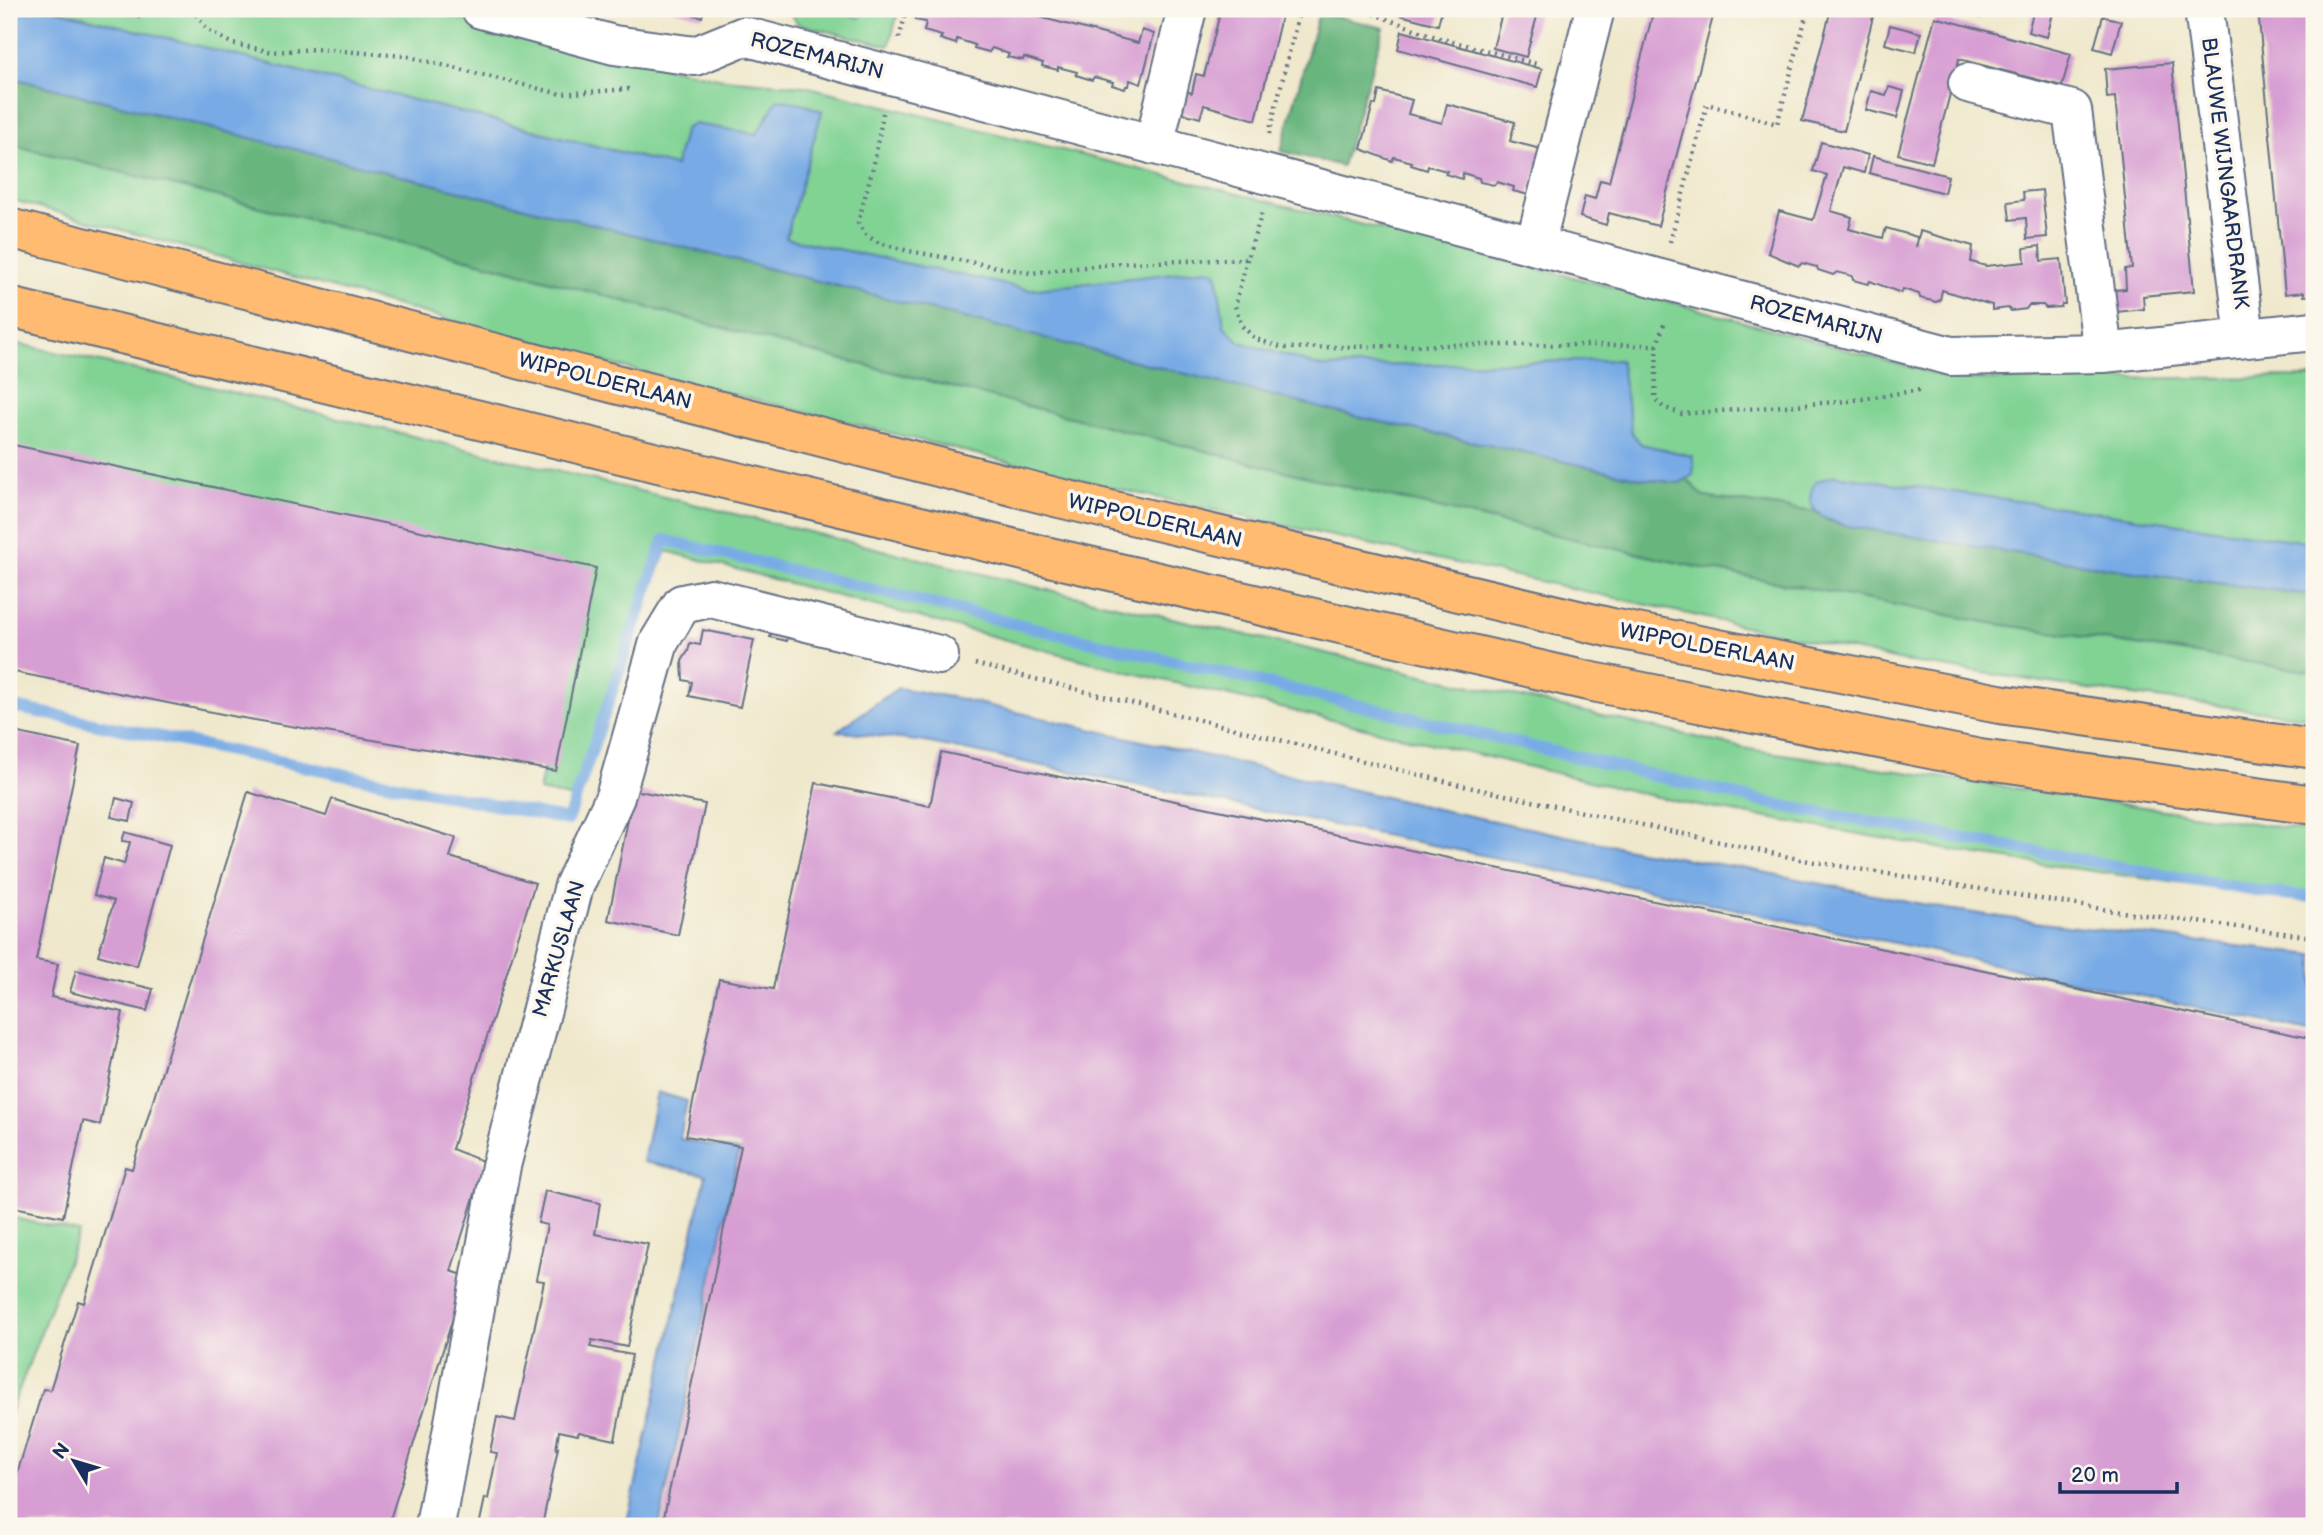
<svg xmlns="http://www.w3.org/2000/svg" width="2323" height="1535" viewBox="0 0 2323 1535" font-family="'Balsamiq Sans',sans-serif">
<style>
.green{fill:#81d394;stroke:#4e8179;stroke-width:2}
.forest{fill:#68b57e;stroke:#42726e;stroke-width:2}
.water{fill:#78abe5;stroke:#4a6da2;stroke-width:2}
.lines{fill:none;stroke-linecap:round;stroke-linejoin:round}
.stream{stroke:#78abe5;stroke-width:12}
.building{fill:#d79ed3}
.minor-casing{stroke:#657084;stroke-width:42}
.major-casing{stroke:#657084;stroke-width:42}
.path{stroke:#657084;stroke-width:4.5;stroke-dasharray:2 5;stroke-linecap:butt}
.minor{stroke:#fff;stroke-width:38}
.major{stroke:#febb71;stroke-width:38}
.labels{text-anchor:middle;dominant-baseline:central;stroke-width:7;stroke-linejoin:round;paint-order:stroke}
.street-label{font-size:21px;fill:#1b2f5e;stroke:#fbf7ec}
</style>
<rect width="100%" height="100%" fill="#fbf7ec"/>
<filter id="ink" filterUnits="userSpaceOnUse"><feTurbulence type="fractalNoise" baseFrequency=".0143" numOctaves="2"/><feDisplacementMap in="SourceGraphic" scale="14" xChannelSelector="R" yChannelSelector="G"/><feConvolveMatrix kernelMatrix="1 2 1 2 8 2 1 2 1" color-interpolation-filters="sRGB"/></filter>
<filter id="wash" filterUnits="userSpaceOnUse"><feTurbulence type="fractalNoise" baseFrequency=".00686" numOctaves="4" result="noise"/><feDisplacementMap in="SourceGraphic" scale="28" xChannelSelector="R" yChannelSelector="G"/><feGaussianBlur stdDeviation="1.57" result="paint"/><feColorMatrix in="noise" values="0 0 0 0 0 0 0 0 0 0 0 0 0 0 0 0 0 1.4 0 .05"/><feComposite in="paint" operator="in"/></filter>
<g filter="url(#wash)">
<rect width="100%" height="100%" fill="#efe8cc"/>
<g class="green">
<polygon points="52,9 419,9 548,41 723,79 805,86 1657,298 1957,380 2314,377 2314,543 2228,532 1810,499 1815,512 1704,497 1687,479 1693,475 1692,456 1640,444 1632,433 1620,360 1322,367 1240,342 1224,326 1217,274 1208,269 1030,290 785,238 822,112 778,99 757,134 693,124 685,129 675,166"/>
<polygon points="788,9 828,9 860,18 864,9 899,9 889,46 798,24"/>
<polygon points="9,144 503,268 801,349 1360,490 1692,566 1985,622 2314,672 2314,718 2109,692 1903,661 1127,491 618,366 9,199"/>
<polygon points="9,342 165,376 1044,589 1748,749 2314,832 2314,902 1978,855 1682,803 1129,672 666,551 574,798 539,791 584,580 9,451"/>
<polygon points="9,1217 79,1232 9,1416"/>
</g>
<g class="forest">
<polygon points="1319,12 1384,28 1342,166 1281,151"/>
<polygon points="9,77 1349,415 1645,479 1679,483 1687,479 1704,497 1815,512 1827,520 1842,525 2153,575 2314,595 2314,672 1985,622 1692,566 1360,490 801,349 503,268 9,144"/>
</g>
<g class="water">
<polygon points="9,9 52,9 675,166 685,129 694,124 757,134 778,99 799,103 822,111 786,238 1030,290 1208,269 1217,273 1224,326 1240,342 1322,367 1620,360 1632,433 1641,444 1692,456 1694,465 1693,475 1679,483 1645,479 1349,415 9,77"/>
<path d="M1835,475L2314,543V595L2153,575L1842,525C1820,517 1801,508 1815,482Z"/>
<polygon points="898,688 956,698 1437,809 1639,851 1748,869 1947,909 2042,923 2314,955 2314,1033 1521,863 925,742 837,731"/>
<polygon points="657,1092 687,1101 680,1139 739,1151 659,1526 626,1526 706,1175 643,1162"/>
</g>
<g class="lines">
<polyline class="stream" points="9,706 568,820 664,540 1782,806 2261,892 2314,897"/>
</g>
<g id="blocks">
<g class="building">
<polygon points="670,9 704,9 702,17"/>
<polygon points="917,9 1009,9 1138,43 1142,30 1154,34 1141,84 1130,80 1129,86 1126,86 1125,89 1112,85 1113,82 1094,77 1092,80 1076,75 1077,72 1058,67 1058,70 1042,66 1043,63 1024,57 1023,60 1007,57 1009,54 992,48 989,52 974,48 975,45 957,39 956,44 940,39 942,36 924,31 926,22 915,20"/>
<polygon points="1221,9 1283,9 1256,120 1204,105 1200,118 1176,111 1181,90 1192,93 1196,74 1204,76"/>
<polygon points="1398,9 1442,9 1438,25 1396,14"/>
<polygon points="1503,9 1539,9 1526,57 1493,48"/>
<polygon points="1654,9 1715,9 1658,226 1609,213 1606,225 1580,217 1585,196 1595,199 1600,180 1609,182"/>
<polygon points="1831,9 1875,9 1844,131 1802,121"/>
<polygon points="1964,9 1983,9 1981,18 1963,14"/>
<polygon points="2034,9 2054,9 2047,37 2028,32"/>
<polygon points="2258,9 2314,9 2314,295 2304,296 2304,292 2285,294"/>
<polygon points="2103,16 2121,21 2112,53 2094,48"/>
<polygon points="1935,17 2071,54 2062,86 1959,59 1932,163 1898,154"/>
<polygon points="1890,25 1921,33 1916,52 1885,44"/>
<polygon points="1402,31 1542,69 1537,87 1398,49"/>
<polygon points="2172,63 2194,291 2143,296 2144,309 2117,312 2115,290 2126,289 2125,269 2132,268 2115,97 2107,98 2105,69"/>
<polygon points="1889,87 1904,91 1897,118 1866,110 1871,91 1886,95"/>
<polygon points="1379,91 1412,100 1408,114 1442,123 1447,104 1515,122 1510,141 1544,150 1529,195 1513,191 1514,187 1497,182 1494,185 1480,182 1479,178 1463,173 1462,179 1445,174 1447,171 1428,166 1427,170 1411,165 1412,162 1394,157 1392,161 1361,149 1373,104 1376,105"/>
<polygon points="1821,142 1868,155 1864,173 1843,167 1831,211 1852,217 1849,229 1883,238 1886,228 1917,237 1916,247 1920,231 1973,246 1971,262 1986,266 2025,262 2024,248 2040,246 2041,261 2061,259 2065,304 2062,304 2061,307 2046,308 2043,305 2029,305 2026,309 2011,311 2008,308 1992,310 1992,305 1942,290 1940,300 1936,302 1920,298 1919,294 1903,289 1901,293 1870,281 1868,284 1853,280 1852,276 1837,272 1833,275 1818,270 1817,267 1802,263 1799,266 1768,253 1779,211 1813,220 1827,175 1813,171"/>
<polygon points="1873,156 1948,176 1944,193 1869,173"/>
<polygon points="2042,190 2047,237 2027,239 2026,218 2010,220 2008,202 2024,200 2023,192"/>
<polygon points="9,444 596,568 556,771 237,717 9,671"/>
<polygon points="773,627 790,631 787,641 770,637"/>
<polygon points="703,630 754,640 740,707 689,696 692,682 683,680 682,661 688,651 690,643 700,645"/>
<polygon points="9,731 80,746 36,960 58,964 51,997 123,1012 100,1125 83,1121 63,1217 9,1206"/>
<polygon points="941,752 2314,1039 2314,1526 662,1526 741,1146 686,1136 719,979 773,989 816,783 930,806"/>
<polygon points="634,790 705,804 678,935 608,920"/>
<polygon points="248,792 326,816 332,799 456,838 450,857 535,883 452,1149 485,1162 451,1271 466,1276 388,1526 9,1526 9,1500 43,1389 50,1390 78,1301 84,1303 125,1167 132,1169"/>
<polygon points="116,798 134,803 130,821 111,817"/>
<polygon points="125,832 170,845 137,966 98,955 114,901 94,895 104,858 124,864 130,842 122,841"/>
<polygon points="76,970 153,989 147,1011 70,992"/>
<polygon points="545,1191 600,1203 595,1234 648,1244 627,1347 592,1340 590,1347 632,1355 615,1440 579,1432 578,1435 559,1431 556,1449 558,1448 542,1526 518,1526 519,1522 510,1521 508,1526 479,1526 485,1498 488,1499 497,1453 490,1452 497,1417 515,1421 544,1281 536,1280 547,1225 538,1223"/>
</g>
</g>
</g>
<g filter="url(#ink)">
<use href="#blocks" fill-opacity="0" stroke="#657084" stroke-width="2"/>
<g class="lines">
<g class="minor-casing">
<g id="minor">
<polyline points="481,9 614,45 695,56 744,36 1951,356 2103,353 2314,331"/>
<polyline points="2204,9 2245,337"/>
<polyline points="1968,83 2072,110 2103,353"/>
<polyline points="1154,145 1187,9"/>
<polyline points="1535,245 1595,9"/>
<polyline points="435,1526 501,1166 574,886 615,797 659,642 682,604 711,598 939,655"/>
</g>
</g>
<g class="major-casing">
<g id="major">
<polyline points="9,228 1055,497 1612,628 1999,704 2314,749"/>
<polyline points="9,307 1045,556 1588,681 1980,759 2314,805"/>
</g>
</g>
<g class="path">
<polyline points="111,9 139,16 162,9"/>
<polyline points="192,9 208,30 233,44 273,52 315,49 405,56 561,94 629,89"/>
<polyline points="1360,9 1436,37 1540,65"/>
<polyline points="899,38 907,9"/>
<polyline points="883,113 874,163 858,223 866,235 879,243 909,251 1031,273 1121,263 1247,259 1262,213"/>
<polyline points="1269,134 1300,9"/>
<polyline points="1670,242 1707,104 1777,124 1808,9"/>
<polyline points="1247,259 1235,306 1242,326 1256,339 1283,348 1448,345 1657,345 1665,321"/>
<polyline points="1657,345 1655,399 1663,407 1682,414 1848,401 1920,390"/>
<polyline points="975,664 1468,787 1803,860 2114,911 2314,937"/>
</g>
<use href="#minor" class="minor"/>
<use href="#major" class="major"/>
</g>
</g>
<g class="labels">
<g class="street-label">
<text transform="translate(817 56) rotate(14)">ROZEMARIJN</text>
<text transform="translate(2225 173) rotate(83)">BLAUWE WIJNGAARDRANK</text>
<text transform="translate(1816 320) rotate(15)">ROZEMARIJN</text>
<text transform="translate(605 381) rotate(14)">WIPPOLDERLAAN</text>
<text transform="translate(1155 521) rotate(13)">WIPPOLDERLAAN</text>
<text transform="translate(1707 647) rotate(11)">WIPPOLDERLAAN</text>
<text transform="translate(559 949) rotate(-74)">MARKUSLAAN</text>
</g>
</g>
<rect width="2323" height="1535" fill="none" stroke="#fbf7ec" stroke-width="35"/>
<g transform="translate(74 1461) rotate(308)" stroke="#fbf7ec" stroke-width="5" paint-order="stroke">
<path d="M0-5L12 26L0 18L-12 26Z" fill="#1b2f5e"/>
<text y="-10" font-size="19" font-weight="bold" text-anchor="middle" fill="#1b2f5e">N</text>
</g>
<path d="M2060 1482v10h117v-10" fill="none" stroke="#1b2f5e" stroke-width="3.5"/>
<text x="2071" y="1482" font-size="21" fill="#1b2f5e" stroke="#fbf7ec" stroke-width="5" paint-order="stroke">20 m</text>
</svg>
